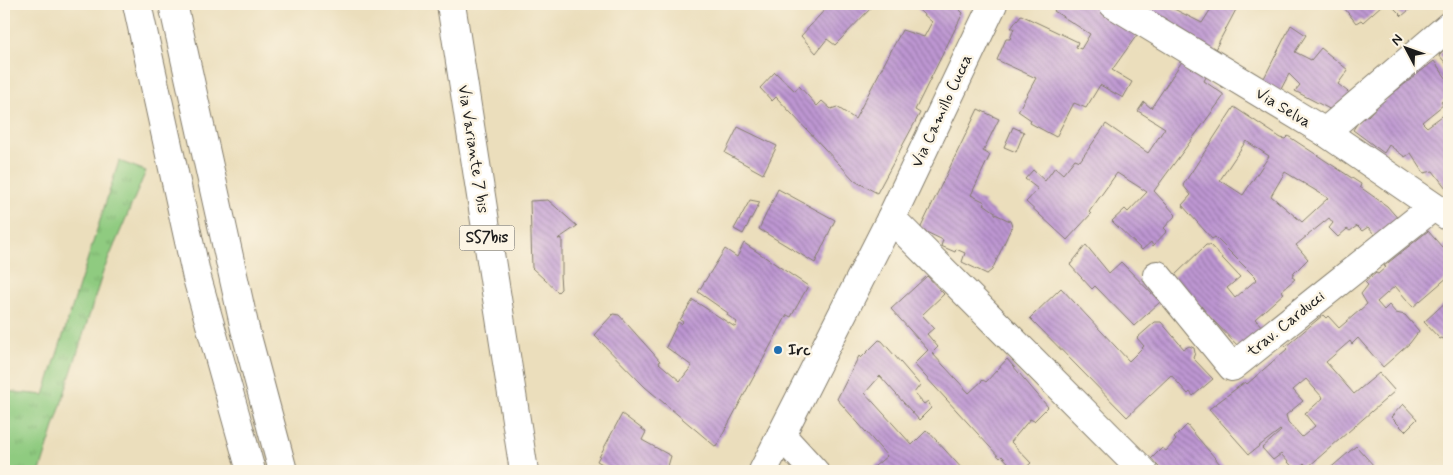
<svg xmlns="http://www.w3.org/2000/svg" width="1453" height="475" viewBox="0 0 1453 475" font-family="Mynerve,sans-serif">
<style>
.grass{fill:url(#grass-tufts);stroke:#56744e}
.building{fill:url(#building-back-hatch);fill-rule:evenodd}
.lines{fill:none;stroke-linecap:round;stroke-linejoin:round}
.minor-casing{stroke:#847d6c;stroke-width:30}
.major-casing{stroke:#847d6c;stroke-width:30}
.highway-casing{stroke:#847d6c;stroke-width:30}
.minor{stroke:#fff;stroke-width:28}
.major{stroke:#fff;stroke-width:28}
.highway{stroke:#fff;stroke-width:28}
.poi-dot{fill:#1f6fb2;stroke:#fcf5e5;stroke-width:2}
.labels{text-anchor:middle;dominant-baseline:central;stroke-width:5;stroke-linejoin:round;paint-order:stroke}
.shield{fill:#fcf5e5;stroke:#5f5d58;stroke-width:1}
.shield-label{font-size:15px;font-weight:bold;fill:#1c1c1c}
.street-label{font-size:16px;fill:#1c1c1c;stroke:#fcf5e5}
.poi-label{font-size:16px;font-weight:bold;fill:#1c1c1c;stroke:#fcf5e5;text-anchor:start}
</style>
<defs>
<pattern id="grass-tufts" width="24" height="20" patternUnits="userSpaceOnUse" patternTransform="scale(1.25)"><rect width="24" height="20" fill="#8fcb80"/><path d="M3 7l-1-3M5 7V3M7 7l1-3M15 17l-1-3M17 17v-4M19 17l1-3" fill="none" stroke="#7bae6e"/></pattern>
<pattern id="building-back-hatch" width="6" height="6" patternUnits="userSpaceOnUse" patternTransform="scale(1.25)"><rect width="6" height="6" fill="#bd96d2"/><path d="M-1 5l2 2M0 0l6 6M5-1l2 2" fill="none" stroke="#997aaa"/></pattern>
</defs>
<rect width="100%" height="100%" fill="#fcf5e5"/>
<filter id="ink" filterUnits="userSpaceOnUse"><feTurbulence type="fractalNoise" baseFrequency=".02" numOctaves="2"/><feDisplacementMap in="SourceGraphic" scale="10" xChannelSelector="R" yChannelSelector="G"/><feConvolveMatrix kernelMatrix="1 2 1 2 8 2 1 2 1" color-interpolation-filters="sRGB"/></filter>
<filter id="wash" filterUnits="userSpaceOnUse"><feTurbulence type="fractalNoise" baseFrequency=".0096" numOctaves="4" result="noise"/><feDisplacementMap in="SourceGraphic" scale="20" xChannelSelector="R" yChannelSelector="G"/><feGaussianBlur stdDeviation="1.12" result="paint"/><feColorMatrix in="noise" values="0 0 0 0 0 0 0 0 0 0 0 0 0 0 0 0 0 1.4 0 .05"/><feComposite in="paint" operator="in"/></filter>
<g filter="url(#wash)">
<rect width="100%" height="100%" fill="#ebdebc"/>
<polygon class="grass" points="119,161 146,171 103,272 40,471 5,471 4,391 44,395"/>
<g id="blocks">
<g class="building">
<polygon points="837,4 875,4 835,45 827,39 816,53 801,36 828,6 832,9"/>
<polygon points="912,4 954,4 963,13 915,110 920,113 877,193 855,181 776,97 772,101 760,88 775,72 795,91 799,86 817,106 822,101 831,109 837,107 855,119 902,30 924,37 932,22"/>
<polygon points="1053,4 1092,4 1139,32 1112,70 1132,82 1123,98 1100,85 1086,108 1074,103 1056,137 1030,123 1031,120 1018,111 1036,78 997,60 1006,39 1010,39 1014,28 1011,28 1021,15 1078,42 1076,47 1081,49 1090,34 1054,11 1057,6"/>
<polygon points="1124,4 1164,4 1202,23 1214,4 1239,4 1212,55"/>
<polygon points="1341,4 1383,4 1363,22 1361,20 1356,23"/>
<polygon points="1399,4 1416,4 1402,16 1394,8"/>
<polygon points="1291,25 1306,35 1295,52 1311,60 1321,48 1348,70 1338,84 1357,99 1339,114 1295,91 1300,85 1289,74 1279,93 1261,84"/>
<polygon points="1449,44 1449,67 1439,55"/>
<polygon points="1183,60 1208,73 1204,81 1223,94 1223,97 1154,191 1176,215 1164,228 1167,231 1153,246 1151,242 1142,250 1112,221 1125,209 1128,212 1147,192 1117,173 1089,212 1091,214 1067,240 1026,202 1038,189 1025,179 1033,170 1045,181 1055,167 1063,174 1075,159 1080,161 1106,124 1148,153 1165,128 1138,111 1144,102 1151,108"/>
<polygon points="1434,61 1449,82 1449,95 1441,102 1443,105 1422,122 1427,127 1449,111 1449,192 1433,171 1424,173 1411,153 1405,157 1389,145 1384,153 1353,130 1363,114 1368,116 1378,105"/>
<path d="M1234,107L1281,138L1285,139L1288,136L1361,184L1360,187L1387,206L1401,222L1380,241L1368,227L1362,231L1357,226L1350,231L1347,229L1338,237L1329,228L1333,223L1329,218L1296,245L1308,259L1294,273L1292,277L1295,279L1281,291L1284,293L1255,319L1265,330L1242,350L1172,278L1206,245H1210L1240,277L1227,288L1235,298L1257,279L1215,237L1212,239L1182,205L1191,195L1183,185ZM1246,141L1269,156L1243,195L1220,180ZM1285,172L1328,198L1302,222L1271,196Z"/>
<polygon points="978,109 999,119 983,151 990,155 971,195 985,202 984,204 995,212 995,214 1010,221 1012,226 992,270 987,274 962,262 965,253 956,249 955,252 941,246 943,240 922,230 921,227"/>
<polygon points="738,127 777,146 763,174 725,153"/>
<polygon points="1013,127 1024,132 1016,152 1004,147"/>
<polygon points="778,189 835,220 815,263 759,229"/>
<polygon points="548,200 577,226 558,239 562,238 562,275 560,275 561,289 558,292 532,268 530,201"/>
<polygon points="750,200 760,202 743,234 734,229"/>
<path d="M1428,231L1442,247L1449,241V276L1413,307L1395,286L1377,302L1384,310L1389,305L1396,313L1405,315L1419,331L1410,343L1383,367L1358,338L1352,344L1350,341L1326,362L1354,394L1379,373L1395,391L1308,467L1304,463L1296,471L1281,454L1273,460L1262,448L1281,431L1280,430L1249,454L1209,409L1245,382L1247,384L1287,349L1285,347L1323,315L1326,318L1328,316L1339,328L1367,304L1361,294L1368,285L1365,282L1376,273L1378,274L1386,267L1384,266ZM1306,379L1323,398L1305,414L1315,426L1302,437L1288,422L1286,415L1303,401L1293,390Z"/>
<polygon points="744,243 808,286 791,317 787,315 716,447 645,387 594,335 613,314 619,315 660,361 659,363 680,381 692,366 666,347 678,322 681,324 683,322 680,320 693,300 735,327 737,322 727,315 728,313 698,292 725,249 737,257"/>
<polygon points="1086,245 1109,273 1121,262 1160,302 1134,326 1095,286 1092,289 1070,265"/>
<polygon points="927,276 944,294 922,315 934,328 927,334 938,347 932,353 969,393 983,380 986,382 1007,359 1048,407 1034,421 1030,419 1011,442 1031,463 1022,471 1016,471 1002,456 1000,458 914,364 928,350 891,309"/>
<polygon points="1061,288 1129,361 1144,346 1137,338 1155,322 1161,322 1184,349 1189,346 1194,348 1195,353 1193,358 1213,379 1193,396 1190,392 1188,394 1171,375 1127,417 1030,318"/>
<polygon points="1449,299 1449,338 1445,341 1442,338 1440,339 1424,322"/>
<polygon points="879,340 882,341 920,385 914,393 924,404 928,401 931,408 919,420 880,376 865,393 912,445 927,430 964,471 869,471 887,456 837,399 859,356 861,358"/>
<polygon points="1403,404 1417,419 1405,431 1391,417"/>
<polygon points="622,414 646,432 642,440 671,456 668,466 680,471 615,471 597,461"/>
<polygon points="1187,425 1226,471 1163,471 1151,459 1162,448 1166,451 1176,440 1174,438"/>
<polygon points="1356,446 1374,466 1368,471 1327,471"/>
</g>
</g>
</g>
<g filter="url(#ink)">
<use href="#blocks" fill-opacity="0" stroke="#847d6c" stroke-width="1"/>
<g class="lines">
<g class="minor-casing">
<g id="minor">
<polyline points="1113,4 1325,132 1449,217"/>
<polyline points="1325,132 1449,26"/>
<polyline points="891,218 1143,471"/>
<polyline points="1157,275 1232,367 1433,207"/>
<polyline points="781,435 814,471"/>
<polyline points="763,471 891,218 993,4"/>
</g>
</g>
<g class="major-casing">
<polyline id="major" points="451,4 524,471"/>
</g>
<g class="highway-casing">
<g id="highway">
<polyline points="137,4 197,278 251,471"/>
<polyline points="173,4 245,329 283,471"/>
</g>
</g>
<use href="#minor" class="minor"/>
<use href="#major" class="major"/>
<use href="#highway" class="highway"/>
</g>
</g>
<circle class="poi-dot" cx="778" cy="350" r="5"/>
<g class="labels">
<rect class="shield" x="459.5" y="225.5" width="55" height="25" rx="4"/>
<g class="shield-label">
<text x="487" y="238">SS7bis</text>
</g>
<g class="street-label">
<text transform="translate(1283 108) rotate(31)">Via Selva</text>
<text transform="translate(942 111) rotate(-65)">Via Camillo Cucca</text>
<text transform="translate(473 149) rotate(81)">Via Variante 7 bis</text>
<text transform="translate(1286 324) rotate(-39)">trav. Carducci</text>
</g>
<g class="poi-label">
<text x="788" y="350">Irc</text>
</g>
</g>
<rect width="1453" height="475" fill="none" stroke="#fcf5e5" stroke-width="20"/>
<g transform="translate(1406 48) rotate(311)" stroke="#fcf5e5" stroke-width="4" paint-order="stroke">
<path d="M0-4L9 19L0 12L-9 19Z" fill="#1c1c1c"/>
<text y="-8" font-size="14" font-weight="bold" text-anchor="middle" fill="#1c1c1c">N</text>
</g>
</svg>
